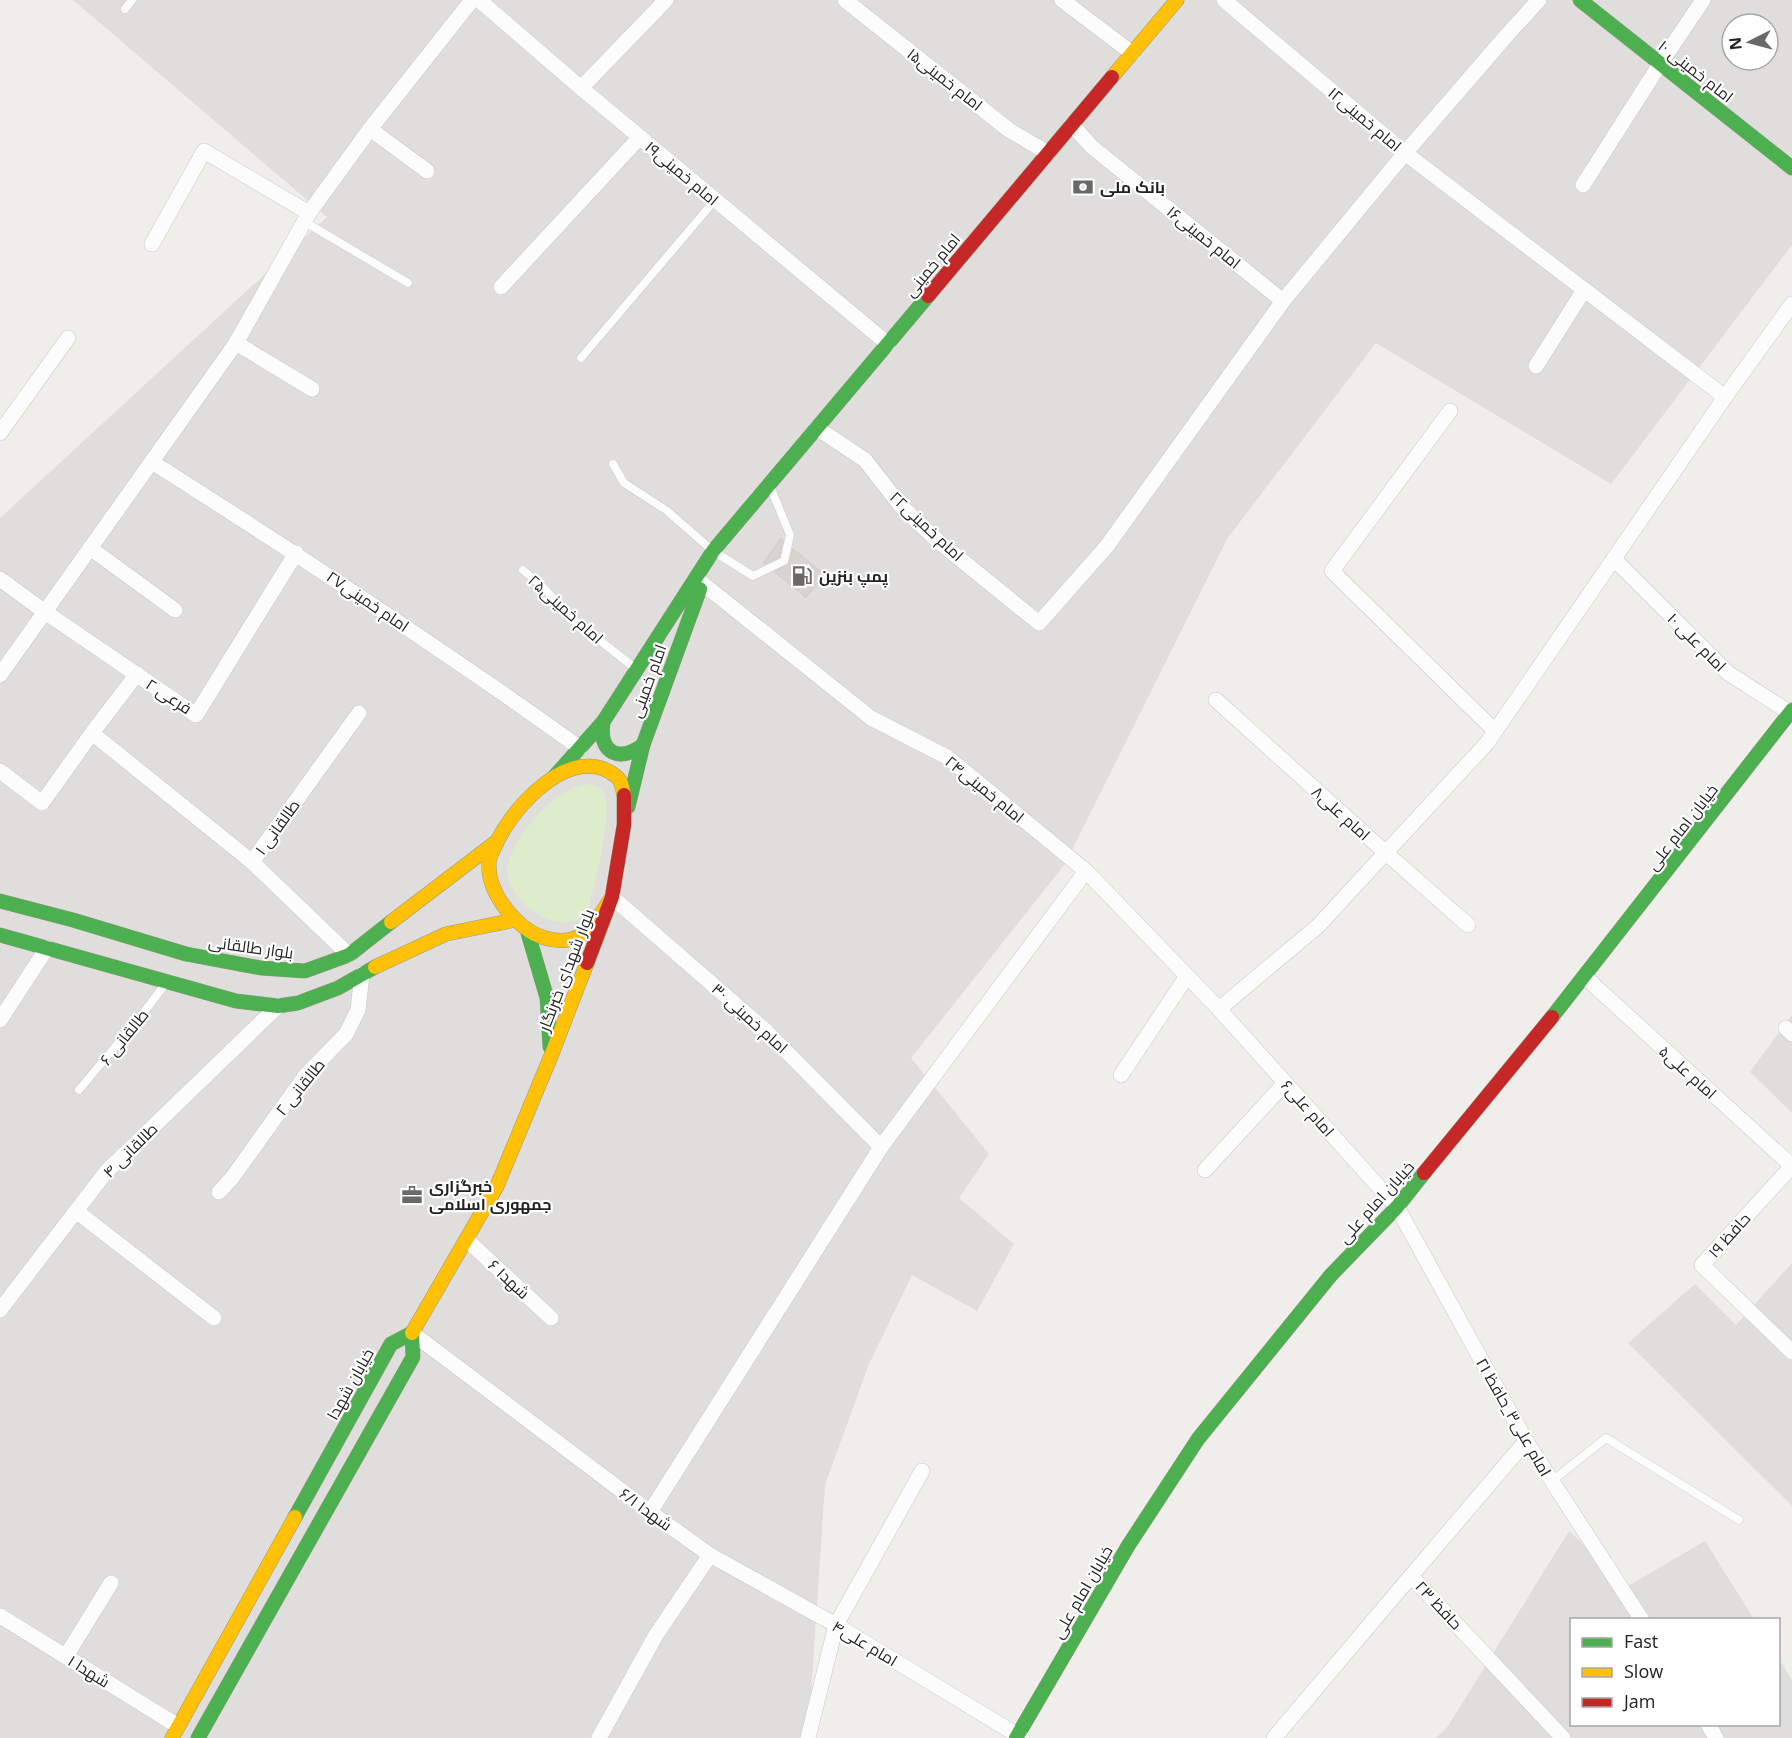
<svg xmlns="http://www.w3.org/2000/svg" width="1792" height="1738" viewBox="0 0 1792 1738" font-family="'Open Sans',Cairo,sans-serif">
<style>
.residential{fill:#dfdedc;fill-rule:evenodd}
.grass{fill:#ddeccb}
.building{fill:#d7d4d2;stroke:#d3d0cc;stroke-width:1.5}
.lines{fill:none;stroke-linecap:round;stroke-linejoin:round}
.lane-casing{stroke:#c9c8c7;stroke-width:9}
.street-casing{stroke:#c9c8c7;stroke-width:16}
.fast-casing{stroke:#999a82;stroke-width:15}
.slow-casing{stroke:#999a82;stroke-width:15}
.jam-casing{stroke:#999a82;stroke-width:15}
.lane{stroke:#fdfcfc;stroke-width:8}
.street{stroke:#fdfcfc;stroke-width:15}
.fast{stroke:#4caf50;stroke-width:14}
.slow{stroke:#ffc107;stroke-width:14}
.jam{stroke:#c62828;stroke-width:14}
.labels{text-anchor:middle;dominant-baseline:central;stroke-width:4.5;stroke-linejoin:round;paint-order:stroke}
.street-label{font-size:16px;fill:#222;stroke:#fff}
.poi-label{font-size:16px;font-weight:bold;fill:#222;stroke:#fff;text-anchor:start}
</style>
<rect width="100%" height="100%" fill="#f0eeeb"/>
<g class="residential">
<path d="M73,0H1792V245L1611,484L1376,343L1227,539L1065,864L911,1058L989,1154L959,1198L1014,1244L977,1311L912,1275L869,1364L825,1485L808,1738H0V518L327,217ZM1732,24H1768V60H1732Z"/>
<polygon points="1792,1015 1792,1113 1750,1072"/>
<polygon points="1792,1263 1792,1506 1628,1343 1695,1284 1736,1325"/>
<polygon points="1569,1531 1628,1586 1705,1541 1754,1619 1572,1620 1572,1724 1778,1724 1779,1659 1792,1680 1792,1738 1436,1738 1448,1726"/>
</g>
<path class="grass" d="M589,784C596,786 601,787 604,793C614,812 594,885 589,908C586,911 583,916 580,918C553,934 515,903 508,878C501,852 542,806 563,793C572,788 580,785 589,784Z"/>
<g class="building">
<polygon points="781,539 783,540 779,557 764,564 763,563"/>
<polygon points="793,549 824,574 806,597 775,572 789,564"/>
</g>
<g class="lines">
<g class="lane-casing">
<g id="lane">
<polyline points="125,9 132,0"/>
<polyline points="305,222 408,283"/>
<polyline points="581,358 715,200"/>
<polyline points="613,464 624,483 666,510 713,551 753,576 784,561 790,535 770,486"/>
<polyline points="523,570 543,587 569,616 636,669"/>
<polyline points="79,1090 144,1012 166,983"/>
<polyline points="1552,1481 1606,1438 1739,1520"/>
</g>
</g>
<g class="street-casing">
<g id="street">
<polyline points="479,0 581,88 888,344"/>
<polyline points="845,0 1009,130 1048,153"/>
<polyline points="1062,0 1132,53"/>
<polyline points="1224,0 1405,153 1507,35 1539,0"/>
<polyline points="581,88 666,0"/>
<polyline points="1072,125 1092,147 1283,301"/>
<polyline points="370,129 427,171"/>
<polyline points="1583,185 1660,64 1703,0"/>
<polyline points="152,244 204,151 309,213"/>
<polyline points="501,287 640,137"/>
<polyline points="236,343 312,389"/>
<polyline points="1536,366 1584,290"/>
<polyline points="1450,411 1332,571 1495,731"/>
<polyline points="817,428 865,460 900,505 939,542 1039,623 1107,546 1283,301 1405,153 1725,397 1792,304"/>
<polyline points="0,433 68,338"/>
<path d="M152,462C297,554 441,648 580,748"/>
<polyline points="90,548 175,610"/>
<polyline points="1614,559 1728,673 1792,714"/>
<polyline points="0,579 45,612 196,715 296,553"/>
<polyline points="702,583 871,718 947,757 1086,871 1219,1009 1397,1207 1526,1441 1642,1620"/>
<polyline points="0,675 236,343 309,213 370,129 472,0"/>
<polyline points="1216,700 1386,853 1468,925"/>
<polyline points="92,733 252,862"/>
<polyline points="0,771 42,803 92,733 137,674"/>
<polyline points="612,897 766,1031 881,1147"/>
<polyline points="349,955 252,862 359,713"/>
<polyline points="1585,977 1792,1166"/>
<polyline points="1219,1009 1318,926 1487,743 1725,397"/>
<polyline points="0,1020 47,948"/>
<polyline points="1786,1028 1792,1034"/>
<polyline points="1121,1075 1187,976"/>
<polyline points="1792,1166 1702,1265 1792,1352"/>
<polyline points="1205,1170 1285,1083"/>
<polyline points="219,1192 232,1178 305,1076 346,1034 358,1010 362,974"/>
<polyline points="76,1211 214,1318"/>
<polyline points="467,1240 551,1318"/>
<polyline points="0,1310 106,1172 278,1006"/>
<polyline points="412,1333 650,1512 710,1555 656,1635 599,1738"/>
<polyline points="1526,1441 1411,1576 1563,1738"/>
<polyline points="650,1512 881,1147 1086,871"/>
<polyline points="710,1555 836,1625 1022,1738"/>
<polyline points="0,1616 178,1726"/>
<polyline points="66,1656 111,1583"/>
<polyline points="1708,1724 1716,1738"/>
<polyline points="808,1738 836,1625 922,1471"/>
<polyline points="1274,1738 1411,1576"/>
</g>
</g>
<g class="fast-casing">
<g id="fast">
<polyline points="1580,0 1792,168"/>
<path d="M603,722C599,753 618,763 643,745"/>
<polyline points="553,778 603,722 713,551 928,296"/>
<polyline points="628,807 643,745 700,589"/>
<polyline points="0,901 73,920 186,954 261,968 305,971 349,955 391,922"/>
<polyline points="527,930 547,998 550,1047"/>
<polyline points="0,935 236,1001 278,1006 298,1003 338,988 375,967"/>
<polyline points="1552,1017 1792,710"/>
<polyline points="295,1517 391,1344 412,1333"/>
<polyline points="198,1738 413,1357 412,1333"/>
<polyline points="1016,1738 1128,1546 1198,1439 1331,1275 1397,1207 1424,1173"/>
</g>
</g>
<g class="slow-casing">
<g id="slow">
<polyline points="1112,77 1177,0"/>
<path d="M612,897C594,923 583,949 545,938C528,933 517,922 506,909C495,895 488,880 489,863C489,857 493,851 495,846C510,812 556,759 597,767C605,769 616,774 620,781C622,785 623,791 624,795"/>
<polyline points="391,922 496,842"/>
<polyline points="375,967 446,934 515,920"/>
<polyline points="412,1333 497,1186 551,1056 587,963"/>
<polyline points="172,1738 295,1517"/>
</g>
</g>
<g class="jam-casing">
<g id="jam">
<polyline points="928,296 1112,77"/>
<polyline points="587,963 612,897 624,825 624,795"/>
<polyline points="1424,1173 1552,1017"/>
</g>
</g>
<use href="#lane" class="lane"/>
<use href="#street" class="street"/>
<use href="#fast" class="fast"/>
<use href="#slow" class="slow"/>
<use href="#jam" class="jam"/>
</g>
<defs>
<g id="bank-bare" transform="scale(1.62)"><path d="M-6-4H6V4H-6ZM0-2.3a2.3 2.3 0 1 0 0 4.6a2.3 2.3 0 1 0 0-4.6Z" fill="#6a6968" stroke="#fff" stroke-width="2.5" paint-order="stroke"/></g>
<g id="fuel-bare" transform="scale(1.62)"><path d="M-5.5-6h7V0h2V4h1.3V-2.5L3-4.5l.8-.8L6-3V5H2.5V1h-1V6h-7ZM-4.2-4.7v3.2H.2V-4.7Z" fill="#6a6968" stroke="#fff" stroke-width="2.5" paint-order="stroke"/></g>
<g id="office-bare" transform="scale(1.62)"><path d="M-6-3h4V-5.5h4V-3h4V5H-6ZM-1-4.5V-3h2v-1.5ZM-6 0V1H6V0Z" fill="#6a6968" stroke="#fff" stroke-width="2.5" paint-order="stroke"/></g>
</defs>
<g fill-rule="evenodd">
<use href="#bank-bare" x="1083" y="187"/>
<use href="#fuel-bare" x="802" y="576"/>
<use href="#office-bare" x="412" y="1195"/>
</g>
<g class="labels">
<g class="street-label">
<text transform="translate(1696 71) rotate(38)">امام خمینی ۱۰</text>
<text transform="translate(945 79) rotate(38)">امام خمینی۱۵</text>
<text transform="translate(1365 119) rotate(40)">امام خمینی۱۲</text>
<text transform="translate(682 173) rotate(40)">امام خمینی۱۹</text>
<text transform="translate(1204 237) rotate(39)">امام خمینی۱۶</text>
<text transform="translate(932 265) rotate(-50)">امام خمینی</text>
<text transform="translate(927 526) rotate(43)">امام خمینی۲۲</text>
<text transform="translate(368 601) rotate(34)">امام خمینی۲۷</text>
<text transform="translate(566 609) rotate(42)">امام خمینی۲۵</text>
<text transform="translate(1697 642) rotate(45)">امام علی ۱۰</text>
<text transform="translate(648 681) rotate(-70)">امام خمینی</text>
<text transform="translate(169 696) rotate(33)">فرعی ۲</text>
<text transform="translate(985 789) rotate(39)">امام خمینی۲۴</text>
<text transform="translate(1341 813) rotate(42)">امام علی۸</text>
<text transform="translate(277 827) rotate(-54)">طالقانی ۱</text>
<text transform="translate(1682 827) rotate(-52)">خیابان امام علی</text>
<text transform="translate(251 947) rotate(8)">بلوار طالقانی</text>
<text transform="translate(566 970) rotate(-69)">بلوار شهدای خبرنگار</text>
<text transform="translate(750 1018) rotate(42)">امام خمینی ۳۰</text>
<text transform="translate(124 1037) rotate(-51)">طالقانی ۶</text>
<text transform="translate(1688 1072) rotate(42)">امام علی۵</text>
<text transform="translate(300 1087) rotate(-51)">طالقانی ۲</text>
<text transform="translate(1308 1108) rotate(48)">امام علی۶</text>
<text transform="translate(130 1150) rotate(-45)">طالقانی ۴</text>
<text transform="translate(1376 1202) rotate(-48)">خیابان امام علی</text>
<text transform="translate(1729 1235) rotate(-48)">حافظ ۱۹</text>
<text transform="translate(509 1279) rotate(43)">شهد۱ ۶</text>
<text transform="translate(350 1384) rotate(-61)">خیابان شهدا</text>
<text transform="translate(1514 1417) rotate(60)">امام علی۳_حافظ ۲۱</text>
<text transform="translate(646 1509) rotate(36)">شهد۱ ۶/۱</text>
<text transform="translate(1082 1592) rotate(-60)">خیابان امام علی</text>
<text transform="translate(1439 1605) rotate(47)">حافظ ۲۳</text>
<text transform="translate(865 1643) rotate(31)">امام علی۴</text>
<text transform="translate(89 1671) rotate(32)">شهدا ۱</text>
</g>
<g class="poi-label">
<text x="1100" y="187">بانک ملی</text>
<text x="819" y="576">پمپ بنزین</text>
<text x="429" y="1186">خبرگزاری<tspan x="429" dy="18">جمهوری اسلامی</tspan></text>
</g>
</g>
<rect x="1570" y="1618" width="210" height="108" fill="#ffffff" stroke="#a7a7a7" stroke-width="1.5"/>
<rect x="1582" y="1638" width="30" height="9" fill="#4caf50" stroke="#a7a7a7" stroke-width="1.5"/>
<text x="1624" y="1648" font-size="18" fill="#222222">Fast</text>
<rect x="1582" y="1668" width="30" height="9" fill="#ffc107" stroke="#a7a7a7" stroke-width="1.5"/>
<text x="1624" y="1678" font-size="18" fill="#222222">Slow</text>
<rect x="1582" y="1698" width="30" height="9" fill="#c62828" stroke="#a7a7a7" stroke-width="1.5"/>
<text x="1624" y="1708" font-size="18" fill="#222222">Jam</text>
<g transform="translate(1750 42) rotate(264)"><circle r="28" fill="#ffffff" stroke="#a7a7a7" stroke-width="1.5"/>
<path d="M0-4.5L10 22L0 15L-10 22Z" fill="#6a6968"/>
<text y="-9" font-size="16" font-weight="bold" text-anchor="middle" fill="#222222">N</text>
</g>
</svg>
